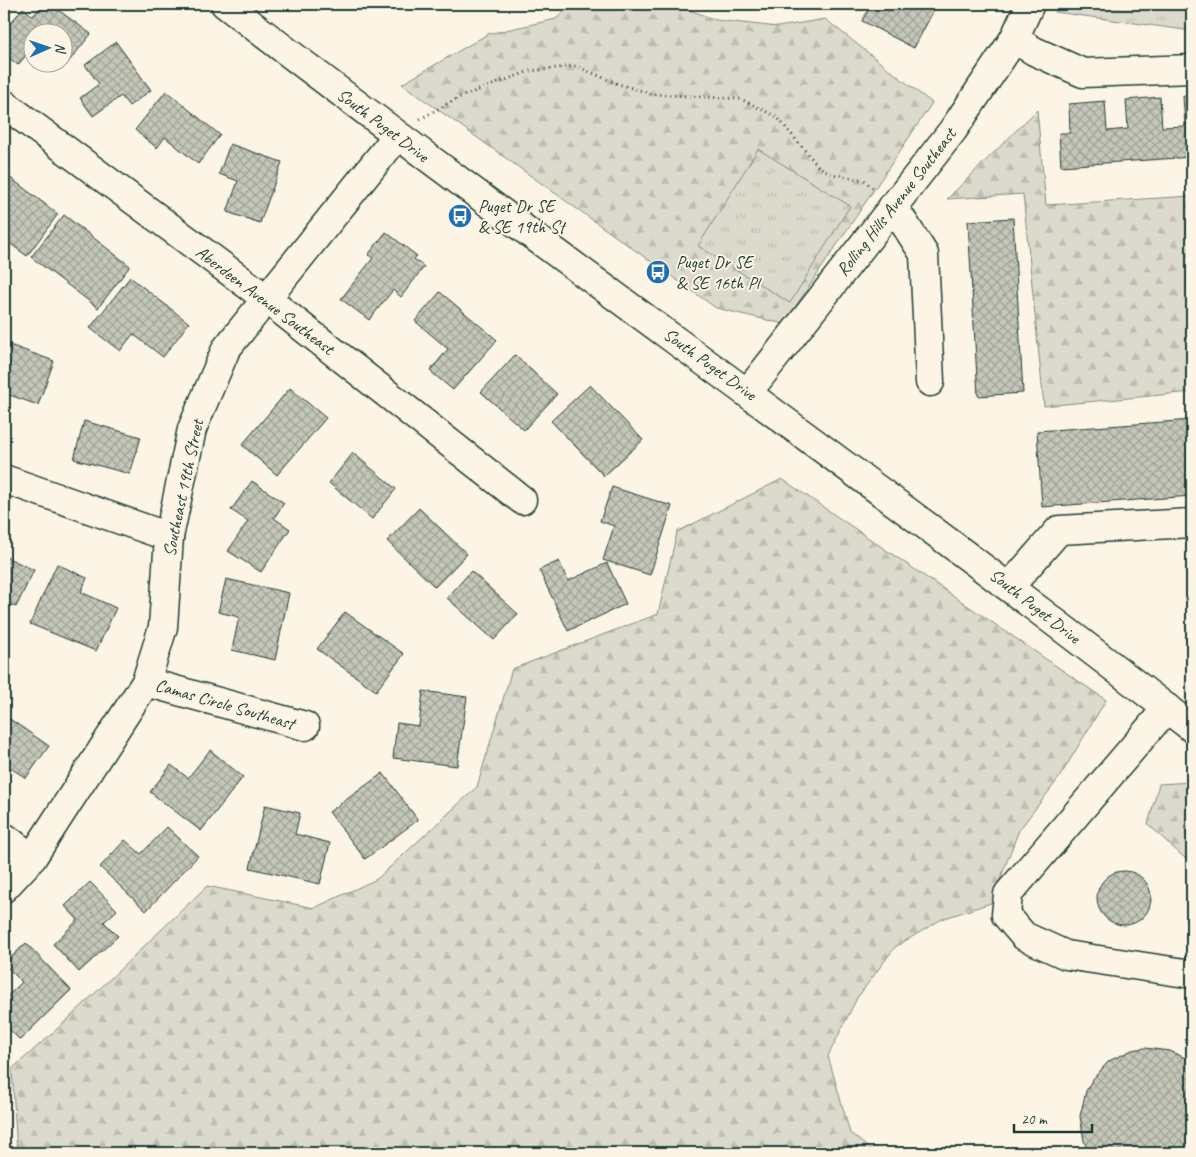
<svg xmlns="http://www.w3.org/2000/svg" width="1196" height="1157" viewBox="0 0 1196 1157" font-family="Caveat,sans-serif">
<style>
.forest{fill:url(#forest-firs);stroke:#7e8c80}
.park{fill:url(#park-tufts);stroke:#7e8c80}
.building{fill:url(#building-cross-hatch);stroke:#1f3d34}
.lines{fill:none;stroke-linecap:round;stroke-linejoin:round}
.minor-casing{stroke:#1f3d34;stroke-width:31}
.path{stroke:#1f3d34;stroke-width:3;stroke-dasharray:1 4;stroke-linecap:butt}
.minor{stroke:#fcf5e5;stroke-width:28}
.labels{text-anchor:middle;dominant-baseline:central;stroke-width:4;stroke-linejoin:round;paint-order:stroke}
.street-label{font-size:18px;fill:#1f3d34;stroke:#fcf5e5}
.poi-label{font-size:18px;fill:#1f3d34;stroke:#fcf5e5;text-anchor:start}
</style>
<defs>
<pattern id="forest-firs" width="22" height="20" patternUnits="userSpaceOnUse" patternTransform="scale(1.25)"><rect width="22" height="20" fill="#dcdacc"/><path d="M5 1l3.5 6h-7zM16 11l3.5 6h-7z" fill="#bcbcb0"/></pattern>
<pattern id="park-tufts" width="24" height="20" patternUnits="userSpaceOnUse" patternTransform="scale(1.25)"><rect width="24" height="20" fill="#dcdacc"/><path d="M3 7l-1-3M5 7V3M7 7l1-3M15 17l-1-3M17 17v-4M19 17l1-3" fill="none" stroke="#bcbcb0"/></pattern>
<pattern id="building-cross-hatch" width="8" height="8" patternUnits="userSpaceOnUse" patternTransform="scale(1.25)"><rect width="8" height="8" fill="#c5c7b9"/><path d="M0 0l8 8M0 8l8-8" fill="none" stroke="#9fa397"/></pattern>
</defs>
<rect width="100%" height="100%" fill="#fcf5e5"/>
<filter id="ink" filterUnits="userSpaceOnUse"><feTurbulence type="fractalNoise" baseFrequency=".02" numOctaves="2"/><feDisplacementMap in="SourceGraphic" scale="10" xChannelSelector="R" yChannelSelector="G"/><feConvolveMatrix kernelMatrix="1 2 1 2 8 2 1 2 1" color-interpolation-filters="sRGB"/></filter>
<g filter="url(#ink)">
<g class="forest">
<polygon points="573,4 674,4 716,20 778,27 825,19 932,103 784,324 716,308 402,84 488,34 556,19"/>
<polygon points="1037,110 1046,205 1192,196 1192,392 1044,406 1023,194 947,199"/>
<polygon points="782,479 1106,700 1059,778 1019,830 991,903 942,919 895,947 857,998 828,1056 850,1133 875,1153 17,1153 12,1069 66,1021 207,886 314,908 377,879 477,787 512,669 658,614 677,532"/>
<polygon points="1192,782 1192,862 1181,855 1148,824 1159,784"/>
</g>
<g class="park">
<polygon points="1058,4 1192,4 1192,31 1055,12"/>
<polygon points="758,149 850,206 790,303 698,246"/>
</g>
<g class="building">
<polygon points="43,4 50,4 91,34 66,65 62,62 62,32 32,32 32,48 18,65 4,54 4,31 23,8 33,16"/>
<polygon points="871,4 937,4 914,48 862,21"/>
<polygon points="116,42 151,90 129,106 121,96 93,116 80,98 99,84 85,65"/>
<polygon points="166,91 220,135 198,164 165,137 157,148 135,130"/>
<polygon points="1183,96 1192,96 1192,157 1061,166 1059,133 1070,133 1069,104 1105,101 1107,131 1128,129 1126,100 1160,97 1162,127 1185,126"/>
<polygon points="230,144 282,162 260,223 227,212 238,181 219,174"/>
<polygon points="4,173 58,214 27,256 4,239"/>
<polygon points="64,215 130,266 98,308 31,257"/>
<polygon points="1013,218 1023,393 978,396 968,221"/>
<polygon points="386,232 417,256 414,259 424,267 401,297 393,290 369,320 341,299 373,258 368,255"/>
<polygon points="130,277 189,323 163,357 133,334 120,351 90,328"/>
<polygon points="440,292 497,340 453,390 430,371 448,349 415,321"/>
<polygon points="4,343 54,361 38,405 4,393"/>
<polygon points="515,355 557,394 524,430 481,392"/>
<polygon points="590,385 643,440 604,476 551,421"/>
<polygon points="290,388 326,418 277,475 242,445"/>
<polygon points="1192,420 1192,496 1042,507 1037,431"/>
<polygon points="84,421 141,437 130,474 74,459"/>
<polygon points="353,453 396,489 372,519 329,483"/>
<polygon points="252,481 284,503 274,518 290,529 261,572 228,551 248,521 231,510"/>
<polygon points="612,487 672,506 650,575 603,560 614,526 600,521"/>
<polygon points="419,508 467,554 435,587 387,541"/>
<polygon points="4,556 34,570 16,607 4,601"/>
<polygon points="559,561 568,581 607,563 626,604 568,631 539,570"/>
<polygon points="57,564 87,578 81,592 116,608 96,651 30,624"/>
<polygon points="471,571 518,614 494,640 447,598"/>
<polygon points="226,579 289,593 275,660 232,650 239,617 218,612"/>
<polygon points="345,612 404,654 376,691 317,649"/>
<polygon points="423,691 467,697 457,766 393,758 397,723 419,726"/>
<polygon points="4,715 49,746 26,778 4,764"/>
<polygon points="210,750 243,777 201,831 150,792 171,765 188,778"/>
<polygon points="383,773 418,820 365,859 329,812"/>
<polygon points="265,805 300,813 295,834 330,843 320,884 250,868"/>
<polygon points="167,827 198,856 146,911 100,867 125,840 141,854"/>
<circle cx="1124" cy="898" r="27"/>
<polygon points="90,882 117,910 104,922 118,936 79,972 53,944 78,920 65,906"/>
<polygon points="26,943 71,990 20,1040 4,1024 4,1000 22,982 4,964"/>
<polygon points="1145,1048 1170,1051 1192,1061 1192,1153 1089,1153 1084,1141 1080,1116 1086,1091 1092,1080 1109,1061 1132,1050"/>
</g>
<g class="lines">
<g class="minor-casing">
<g id="minor">
<path d="M225,4C544,250 875,480 1192,728"/>
<polyline points="1014,39 1034,51 1083,73 1192,69"/>
<polyline points="4,104 268,300 522,500"/>
<polyline points="893,206 924,254 930,382"/>
<polyline points="748,392 953,130 1014,39 1030,4"/>
<polyline points="4,479 169,537"/>
<polyline points="1010,586 1059,530 1192,523"/>
<polyline points="146,682 305,726"/>
<polyline points="1167,708 1008,894 1006,915 1024,936 1066,955 1192,974"/>
<polyline points="4,837 32,858"/>
<polyline points="4,888 32,858 146,682 163,627 169,537 192,429 226,349 397,136"/>
</g>
</g>
<polyline class="path" points="420,119 460,97 530,71 576,66 618,84 653,94 741,99 777,117 818,166 832,174 864,180 874,189"/>
<use href="#minor" class="minor"/>
</g>
</g>
<defs>
<g id="bus-disc" transform="scale(1.25)"><circle r="9.5" fill="#1f6fb2" stroke="#fcf5e5"/><path d="M-5-6H5V4H4V6H2V4H-2V6H-4V4H-5ZM-3.5-4V0h7V-4ZM-3.5 1.2v1.5H-2V1.2ZM2 1.2v1.5H3.5V1.2Z" fill="#fff"/></g>
</defs>
<g fill-rule="evenodd">
<use href="#bus-disc" x="460" y="216"/>
<use href="#bus-disc" x="658" y="272"/>
</g>
<g class="labels">
<g class="street-label">
<text transform="translate(383 125) rotate(37)">South Puget Drive</text>
<text transform="translate(896 202) rotate(-52)">Rolling Hills Avenue Southeast</text>
<text transform="translate(265 300) rotate(37)">Aberdeen Avenue Southeast</text>
<text transform="translate(710 364) rotate(36)">South Puget Drive</text>
<text transform="translate(183 488) rotate(-78)">Southeast 19th Street</text>
<text transform="translate(1035 606) rotate(38)">South Puget Drive</text>
<text transform="translate(225 704) rotate(16)">Camas Circle Southeast</text>
</g>
<g class="poi-label">
<text x="478" y="206">Puget Dr SE<tspan x="478" dy="21">&amp; SE 19th St</tspan></text>
<text x="676" y="262">Puget Dr SE<tspan x="676" dy="21">&amp; SE 16th Pl</tspan></text>
</g>
</g>
<rect width="1196" height="1157" fill="none" stroke="#fcf5e5" stroke-width="20"/>
<rect x="10" y="10" width="1176" height="1137" fill="none" stroke="#1f3d34" stroke-width="2" filter="url(#ink)"/>
<g transform="translate(48 48) rotate(88)"><circle r="24" fill="#fcf5e5" stroke="#a4ab9e"/>
<path d="M0-4L9 19L0 12L-9 19Z" fill="#1f6fb2"/>
<text y="-8" font-size="14" font-weight="bold" text-anchor="middle" fill="#1f3d34">N</text>
</g>
<path d="M1014 1124v8h78v-8" fill="none" stroke="#1f3d34" stroke-width="2.5"/>
<text x="1021" y="1124" font-size="15" fill="#1f3d34" stroke="#fcf5e5" stroke-width="4" paint-order="stroke">20 m</text>
</svg>
